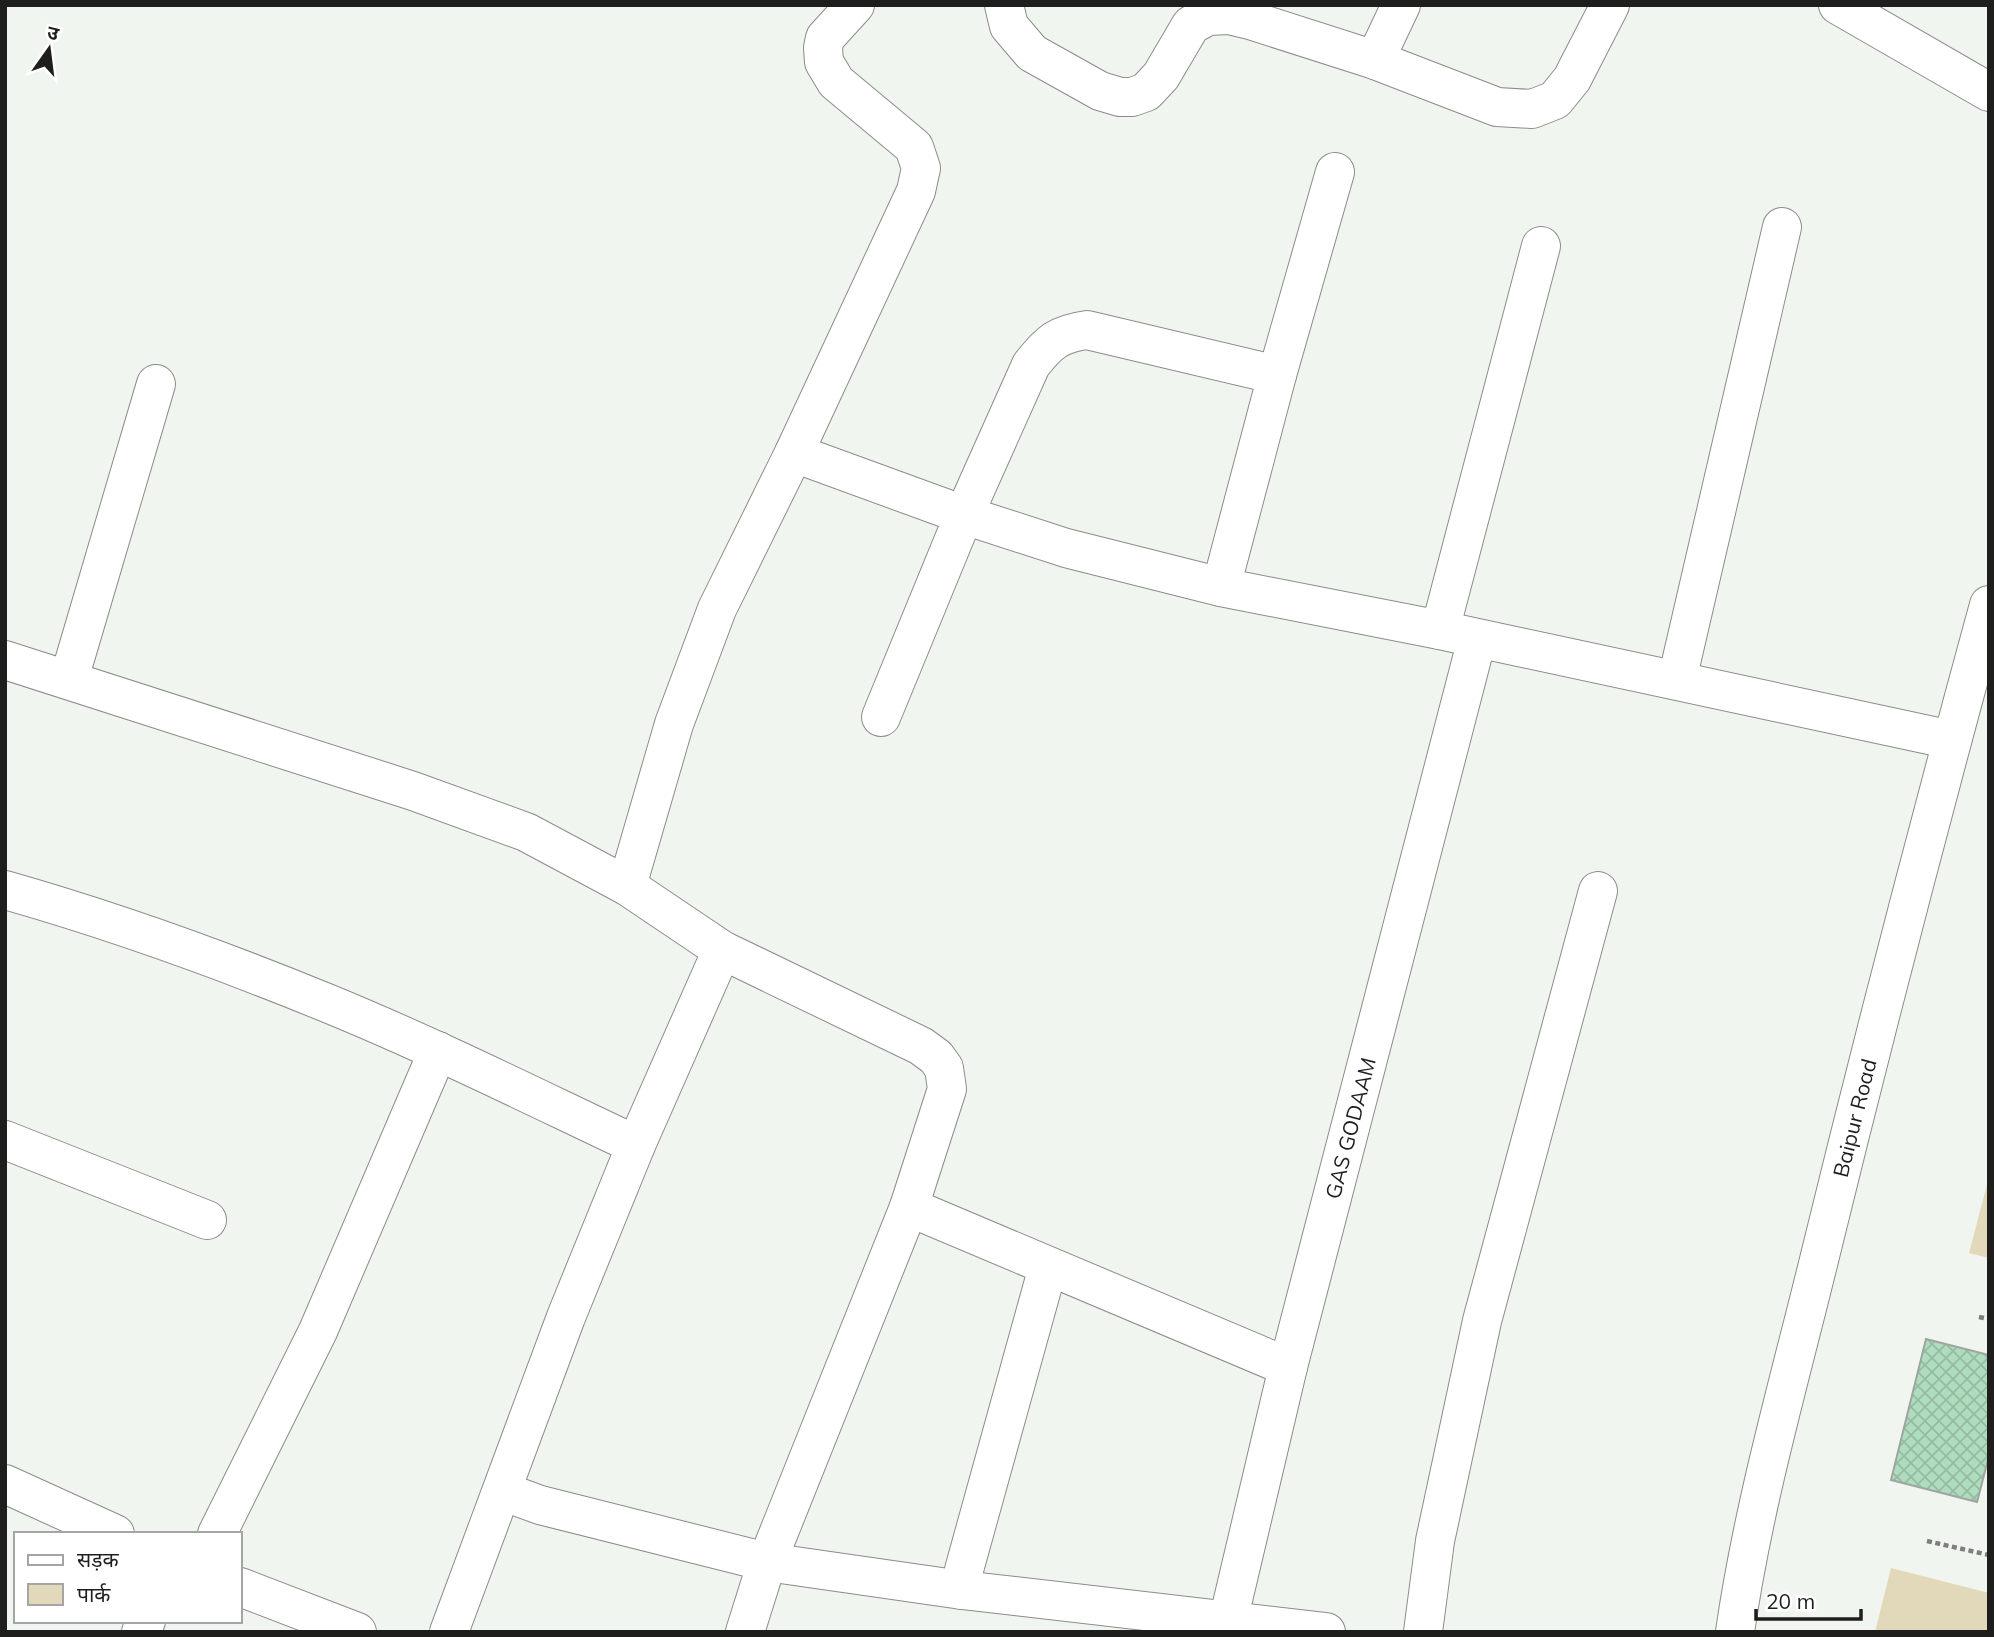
<svg xmlns="http://www.w3.org/2000/svg" width="1994" height="1637" viewBox="0 0 1994 1637" font-family="Mulish,'Noto Sans Devanagari',sans-serif">
<style>
.green{fill:#e1d9b9}
.building{fill:url(#building-cross-hatch);stroke:#9fa5a1;stroke-width:2}
.lines{fill:none;stroke-linecap:round;stroke-linejoin:round}
.street-casing{stroke:#8a8d88;stroke-width:40}
.path{stroke:#7d7f7c;stroke-width:4.5;stroke-dasharray:5 3.5;stroke-linecap:butt}
.street{stroke:#fff;stroke-width:38}
.labels{text-anchor:middle;dominant-baseline:central;stroke-width:6;stroke-linejoin:round;paint-order:stroke}
.street-label{font-size:21px;fill:#1e1f1d;stroke:#fff}
</style>
<defs>
<pattern id="building-cross-hatch" width="8" height="8" patternUnits="userSpaceOnUse" patternTransform="scale(1.75)"><rect width="8" height="8" fill="#aedcbd"/><path d="M0 0l8 8M0 8l8-8" fill="none" stroke="#95bca2"/></pattern>
</defs>
<rect width="100%" height="100%" fill="#f1f5f0"/>
<g class="green">
<polygon points="1989,1177 1989,1258 1969,1253"/>
<polygon points="1891,1568 1989,1593 1989,1632 1875,1632"/>
</g>
<polygon class="building" points="1926,1339 1989,1355 1989,1456 1977,1502 1891,1480"/>
<g class="lines">
<g class="street-casing">
<g id="street">
<polyline points="1004,5 1009,26 1032,53 1100,91 1120,97 1132,97 1146,92 1161,76 1191,25 1208,16 1229,15 1250,20 1375,60 1497,107 1532,109 1555,100 1572,79 1610,5"/>
<polyline points="1838,5 1989,92"/>
<polyline points="1375,60 1401,5"/>
<polyline points="794,453 964,515 1066,548 1221,587 1440,630 1952,740"/>
<polyline points="1221,587 1277,375 1335,172"/>
<polyline points="1440,630 1541,246"/>
<polyline points="5,660 413,791 526,832 627,886 722,950 921,1046 936,1057 944,1068 947,1089 909,1207 767,1562 745,1632"/>
<polyline points="69,679 156,384"/>
<polyline points="1677,680 1782,227"/>
<path d="M881,717L964,515L1031,365C1049,342 1058,334 1087,330L1277,375"/>
<polyline points="627,886 674,724 717,609 794,453 916,191 921,168 914,147 836,82 824,62 823,48 825,38 855,5"/>
<path d="M5,890C114,921 222,960 327,1003C432,1046 534,1097 636,1145"/>
<polyline points="5,1140 207,1220"/>
<polyline points="909,1207 1288,1367"/>
<polyline points="5,1484 115,1534"/>
<polyline points="502,1491 540,1505 767,1562 962,1590 1326,1632"/>
<polyline points="217,1534 318,1331 438,1051"/>
<polyline points="240,1587 357,1632"/>
<polyline points="962,1590 964,1570 1048,1267"/>
<path id="s1" d="M1228,1621L1288,1367L1477,639"/>
<polyline points="141,1632 146,1621"/>
<polyline points="449,1632 566,1317 636,1145 722,950"/>
<polyline points="1423,1632 1435,1541 1482,1321 1598,891"/>
<path id="s2" d="M1735,1632C1753,1507 1788,1386 1818,1264C1872,1043 1929,824 1989,605"/>
</g>
</g>
<g class="path">
<polyline points="1979,1317 1989,1319"/>
<polyline points="1927,1541 1989,1555"/>
</g>
<use href="#street" class="street"/>
</g>
<g class="labels">
<g class="street-label">
<text stroke="none"><textPath href="#s2" startOffset="528">Baipur Road</textPath></text>
<text stroke="none"><textPath href="#s1" startOffset="508">GAS GODAAM</textPath></text>
</g>
</g>
<rect width="1994" height="1637" fill="none" stroke="#1e1f1d" stroke-width="14"/>
<rect x="14" y="1532" width="228" height="91" fill="#ffffff" stroke="#a5a5a5" stroke-width="2"/>
<rect x="28" y="1555" width="35" height="10" fill="#ffffff" stroke="#a5a5a5" stroke-width="2"/>
<text x="77" y="1567" font-size="21" fill="#1e1f1d">सड़क</text>
<rect x="28" y="1584" width="35" height="21" fill="#e1d9b9" stroke="#a5a5a5" stroke-width="2"/>
<text x="77" y="1602" font-size="21" fill="#1e1f1d">पार्क</text>
<g transform="translate(49 49) rotate(14)" stroke="#ffffff" stroke-width="5" paint-order="stroke">
<path d="M0-5L12 26L0 18L-12 26Z" fill="#1e1f1d"/>
<text y="-10" font-size="19" font-weight="bold" text-anchor="middle" fill="#1e1f1d">उ</text>
</g>
<path d="M1756 1609v10h105v-10" fill="none" stroke="#1e1f1d" stroke-width="3.5"/>
<text x="1766" y="1609" font-size="21" fill="#1e1f1d" stroke="#ffffff" stroke-width="5" paint-order="stroke">20 m</text>
</svg>
